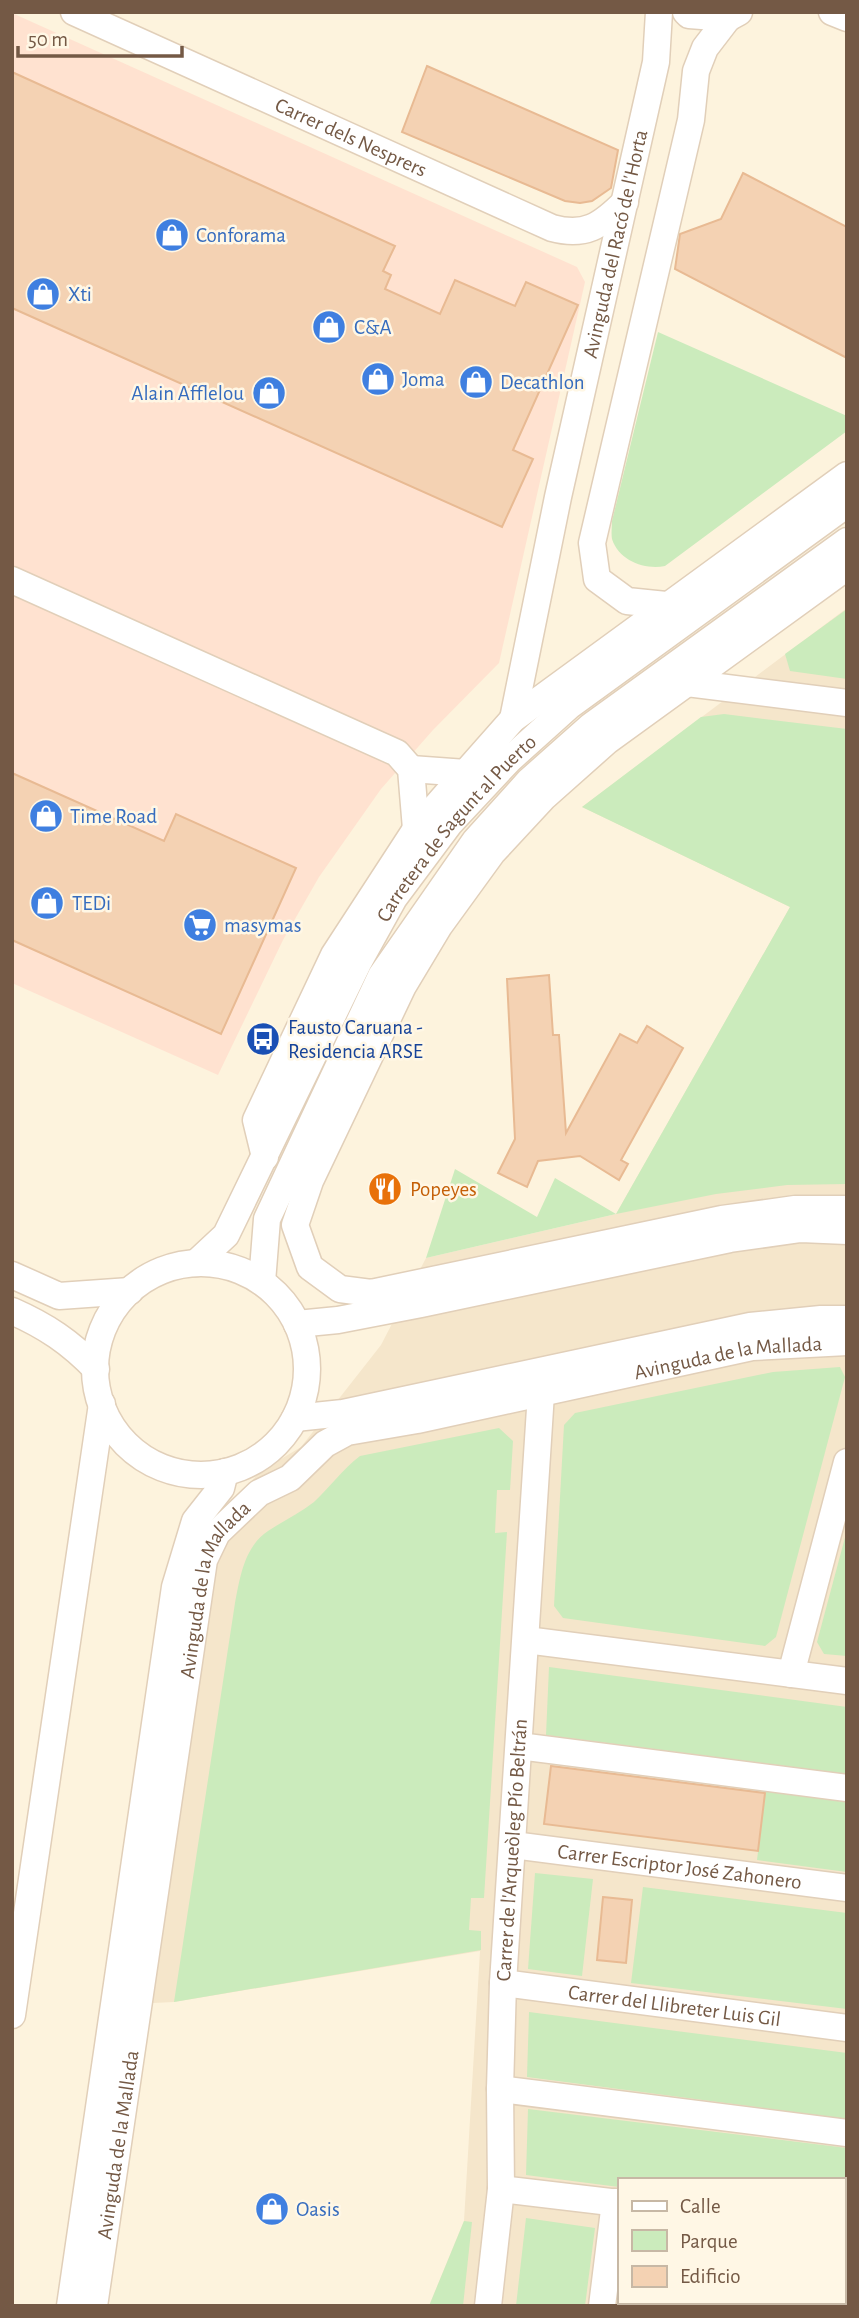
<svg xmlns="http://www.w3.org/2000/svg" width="859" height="2318" viewBox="0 0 859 2318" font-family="'Alegreya Sans',sans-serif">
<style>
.residential{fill:#f5e6cb;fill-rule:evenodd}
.commercial{fill:#ffe2d0}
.green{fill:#cbebbc}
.building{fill:#f4d2b3;stroke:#e8ba93;stroke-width:2}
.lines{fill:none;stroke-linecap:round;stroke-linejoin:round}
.minor-casing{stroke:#e1cfb9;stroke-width:29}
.minor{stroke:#fff;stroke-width:26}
.labels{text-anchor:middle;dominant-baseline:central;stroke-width:5;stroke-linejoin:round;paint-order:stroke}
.street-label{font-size:21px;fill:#745945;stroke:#fff7e5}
.shop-label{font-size:21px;fill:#366cbe;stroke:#fff7e5;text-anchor:start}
.transit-label{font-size:21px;fill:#164399;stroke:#fff7e5;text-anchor:start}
.food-label{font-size:21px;fill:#c56008;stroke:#fff7e5;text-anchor:start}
</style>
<rect width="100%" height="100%" fill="#fdf3dd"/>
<path class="residential" d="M847,608V2306H429L464,2221L480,1951L174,2002L132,2004L207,1527L261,1471L301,1447L381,1345L426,1258L616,1214L790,907L582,807ZM619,2180H843V2302H619Z"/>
<polygon class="commercial" points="12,13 577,267 585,282 499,663 433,730 381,789 319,877 283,940 218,1075 12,983"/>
<g class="green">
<path d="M658,332L847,416V431L665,566C645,570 619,561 612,539C611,534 612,526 612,521Z"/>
<polygon points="847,609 847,679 790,671 785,654"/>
<polygon points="724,714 847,729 847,1184 787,1185 716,1194 616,1214 426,1258 455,1169 537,1217 555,1178 616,1214 790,907 582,807 701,717"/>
<polygon points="840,1367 845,1377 776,1637 765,1646 563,1618 554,1606 564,1425 575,1413 773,1372"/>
<path d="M499,1428L513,1441L510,1490H497L495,1533L507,1532L484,1898H471L469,1930L481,1931V1950L174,2002L235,1603C240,1578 244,1547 268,1531C283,1521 300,1513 314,1502C330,1487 343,1469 360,1456Z"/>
<polygon points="847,1530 847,1656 824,1654 817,1642"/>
<polygon points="549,1667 847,1707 847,1774 546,1735"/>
<polygon points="766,1789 847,1801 847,1872 757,1860"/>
<polygon points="535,1873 593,1879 582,1976 528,1969"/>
<polygon points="643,1887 847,1913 847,2009 631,1983"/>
<polygon points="529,2012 847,2053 847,2119 527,2077"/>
<polygon points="528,2109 847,2148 847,2216 843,2216 843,2180 619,2180 619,2187 526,2175"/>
<polygon points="526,2218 595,2228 585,2306 516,2306"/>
<polygon points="464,2221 472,2222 463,2306 429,2306"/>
<polygon points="619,2299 619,2302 683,2302 682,2306 618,2306"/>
<polygon points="724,2302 805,2302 804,2306 724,2306"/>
</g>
<g class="building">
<polygon points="427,66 618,150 611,188 592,201 580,203 565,201 402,132"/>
<polygon points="12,72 395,246 383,271 391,275 385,289 440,314 455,280 515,306 526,282 578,305 513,450 533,459 502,527 12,308"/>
<polygon points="743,173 847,227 847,358 675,269 680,234 721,219"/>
<polygon points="12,773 164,841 176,814 296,868 221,1034 12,940"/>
<polygon points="549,975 553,1035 559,1035 566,1133 620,1034 637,1043 647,1026 683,1048 621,1160 628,1164 619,1180 580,1156 538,1161 527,1187 498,1173 515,1139 507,979"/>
<polygon points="551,1766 765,1793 758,1851 544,1824"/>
<polygon points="603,1897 632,1900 626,1963 597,1960"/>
</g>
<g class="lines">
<g class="minor-casing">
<g id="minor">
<path id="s1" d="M74,12L552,228C585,237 601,226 625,202"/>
<polyline points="686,12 689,15 728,18 739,12"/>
<polyline points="832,12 847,18"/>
<polyline points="847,567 607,741 544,797 492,853 439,926 403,986 310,1181 295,1225 310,1267 340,1289 371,1293 722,1219 795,1209 847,1209"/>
<polyline points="12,580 397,753 411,769 416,829"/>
<polyline points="666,605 627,601 597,579 592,543 691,120 696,71 705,48 728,18"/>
<polyline points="687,683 847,703"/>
<path id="s2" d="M513,719L558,497L656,62L659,12"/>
<polyline points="411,769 466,773"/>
<polyline points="265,1157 256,1120 334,955 416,829 513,719 847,475"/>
<path id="s3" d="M196,1263L226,1235L358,963L394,898L450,823L509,760L569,706L847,504"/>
<circle cx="201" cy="1369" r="106"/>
<polyline points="12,1275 59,1296 130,1291"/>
<polyline points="262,1282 267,1219 381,976 475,841 529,781 591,726 847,541"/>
<path d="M12,1311C46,1326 70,1342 96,1369"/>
<polyline points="297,1324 338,1320 421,1304 730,1239 801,1229 847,1231"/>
<polyline points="295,1418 343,1413 750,1326 821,1319 847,1319"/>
<polyline points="526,1640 847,1681"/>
<polyline points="791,1674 847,1462"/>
<polyline points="519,1746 847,1788"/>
<path id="s4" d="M513,1845L847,1888"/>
<path id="s5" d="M503,1983L847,2028"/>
<polyline points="12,2015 102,1404"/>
<polyline points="500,2089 847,2133"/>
<polyline points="501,2189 619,2203"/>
<polyline points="843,2234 847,2234"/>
<polyline points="70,2306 175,1587 195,1521 221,1488 225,1472"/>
<path id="s6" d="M94,2306L204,1560L217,1533L259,1493L290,1478L325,1444L347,1432L417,1420L752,1347L847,1342"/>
<path id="s7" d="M488,2306L501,2189L500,2089L503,1983L541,1393"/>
<polyline points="602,2306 615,2202"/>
<polyline points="707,2306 707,2302"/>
<polyline points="827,2306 827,2302"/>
</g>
</g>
<use href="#minor" class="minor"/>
</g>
<defs>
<g id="shop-disc" transform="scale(1.75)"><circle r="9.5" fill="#3f7fe0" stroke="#fff7e5"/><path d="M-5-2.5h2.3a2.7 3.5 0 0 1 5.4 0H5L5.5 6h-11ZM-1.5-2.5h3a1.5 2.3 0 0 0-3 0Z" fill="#fff"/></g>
<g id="supermarket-disc" transform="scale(1.75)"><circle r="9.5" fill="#3f7fe0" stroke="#fff7e5"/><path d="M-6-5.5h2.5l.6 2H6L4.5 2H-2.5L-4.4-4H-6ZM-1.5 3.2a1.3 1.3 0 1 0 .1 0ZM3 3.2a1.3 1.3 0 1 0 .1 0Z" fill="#fff"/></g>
<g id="bus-disc" transform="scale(1.75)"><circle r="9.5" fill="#1a4fb4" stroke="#fff7e5"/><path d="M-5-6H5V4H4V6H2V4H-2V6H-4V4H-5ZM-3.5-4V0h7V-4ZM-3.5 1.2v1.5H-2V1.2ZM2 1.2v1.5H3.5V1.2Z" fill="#fff"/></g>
<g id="restaurant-disc" transform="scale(1.75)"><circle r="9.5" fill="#e8710a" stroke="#fff7e5"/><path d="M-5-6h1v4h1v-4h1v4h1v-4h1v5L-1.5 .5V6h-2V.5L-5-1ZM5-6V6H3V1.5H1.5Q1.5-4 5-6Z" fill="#fff"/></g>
</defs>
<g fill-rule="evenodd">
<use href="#shop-disc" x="172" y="235"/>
<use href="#shop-disc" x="43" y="294"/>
<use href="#shop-disc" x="329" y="327"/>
<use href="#shop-disc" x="378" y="379"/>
<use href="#shop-disc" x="476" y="382"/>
<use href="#shop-disc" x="269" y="393"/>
<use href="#shop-disc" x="46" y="816"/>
<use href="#shop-disc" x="47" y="903"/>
<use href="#supermarket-disc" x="200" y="925"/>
<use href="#bus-disc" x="263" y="1039"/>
<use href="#restaurant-disc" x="385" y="1189"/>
<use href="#shop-disc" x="272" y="2209"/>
</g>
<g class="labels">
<g class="street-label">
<text stroke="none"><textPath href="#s1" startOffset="304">Carrer dels Nesprers</textPath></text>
<text stroke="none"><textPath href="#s2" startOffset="486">Avinguda del Racó de l'Horta</textPath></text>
<text stroke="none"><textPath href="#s3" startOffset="511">Carretera de Sagunt al Puerto</textPath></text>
<text stroke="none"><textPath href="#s6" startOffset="1339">Avinguda de la Mallada</textPath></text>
<text stroke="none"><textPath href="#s6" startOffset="730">Avinguda de la Mallada</textPath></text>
<text stroke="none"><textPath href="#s7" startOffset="457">Carrer de l'Arqueòleg Pío Beltrán</textPath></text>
<text stroke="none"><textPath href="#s4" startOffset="168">Carrer Escriptor José Zahonero</textPath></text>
<text stroke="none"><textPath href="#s5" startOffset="173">Carrer del Llibreter Luis Gil</textPath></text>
<text stroke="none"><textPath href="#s6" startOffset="163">Avinguda de la Mallada</textPath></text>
</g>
<g class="shop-label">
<text x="196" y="235">Conforama</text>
<text x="68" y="294">Xti</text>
<text x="354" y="327">C&amp;A</text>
<text x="402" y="379">Joma</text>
<text x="500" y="382">Decathlon</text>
<text x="244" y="393" text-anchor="end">Alain Afflelou</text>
<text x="70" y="816">Time Road</text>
<text x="72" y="903">TEDi</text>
<text x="224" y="925">masymas</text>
<text x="296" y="2209">Oasis</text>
</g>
<g class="transit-label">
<text x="288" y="1027">Fausto Caruana -<tspan x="288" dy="24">Residencia ARSE</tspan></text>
</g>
<g class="food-label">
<text x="410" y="1189">Popeyes</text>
</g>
</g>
<rect width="859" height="2318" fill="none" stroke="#745945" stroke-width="28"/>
<rect x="618" y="2178" width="228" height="126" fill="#fff7e5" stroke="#c7b8a5" stroke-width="2"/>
<rect x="632" y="2201" width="35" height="10" fill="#ffffff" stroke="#c7b8a5" stroke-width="2"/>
<text x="680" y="2213" font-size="21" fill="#745945">Calle</text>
<rect x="632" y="2230" width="35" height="21" fill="#cbebbc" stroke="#c7b8a5" stroke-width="2"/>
<text x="680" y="2248" font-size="21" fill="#745945">Parque</text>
<rect x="632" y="2266" width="35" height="21" fill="#f4d2b3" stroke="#c7b8a5" stroke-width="2"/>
<text x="680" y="2283" font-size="21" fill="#745945">Edificio</text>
<path d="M18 46v10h164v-10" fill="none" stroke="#745945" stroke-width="3.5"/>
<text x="28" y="46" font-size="21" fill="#745945" stroke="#fff7e5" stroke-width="5" paint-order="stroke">50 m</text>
</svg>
